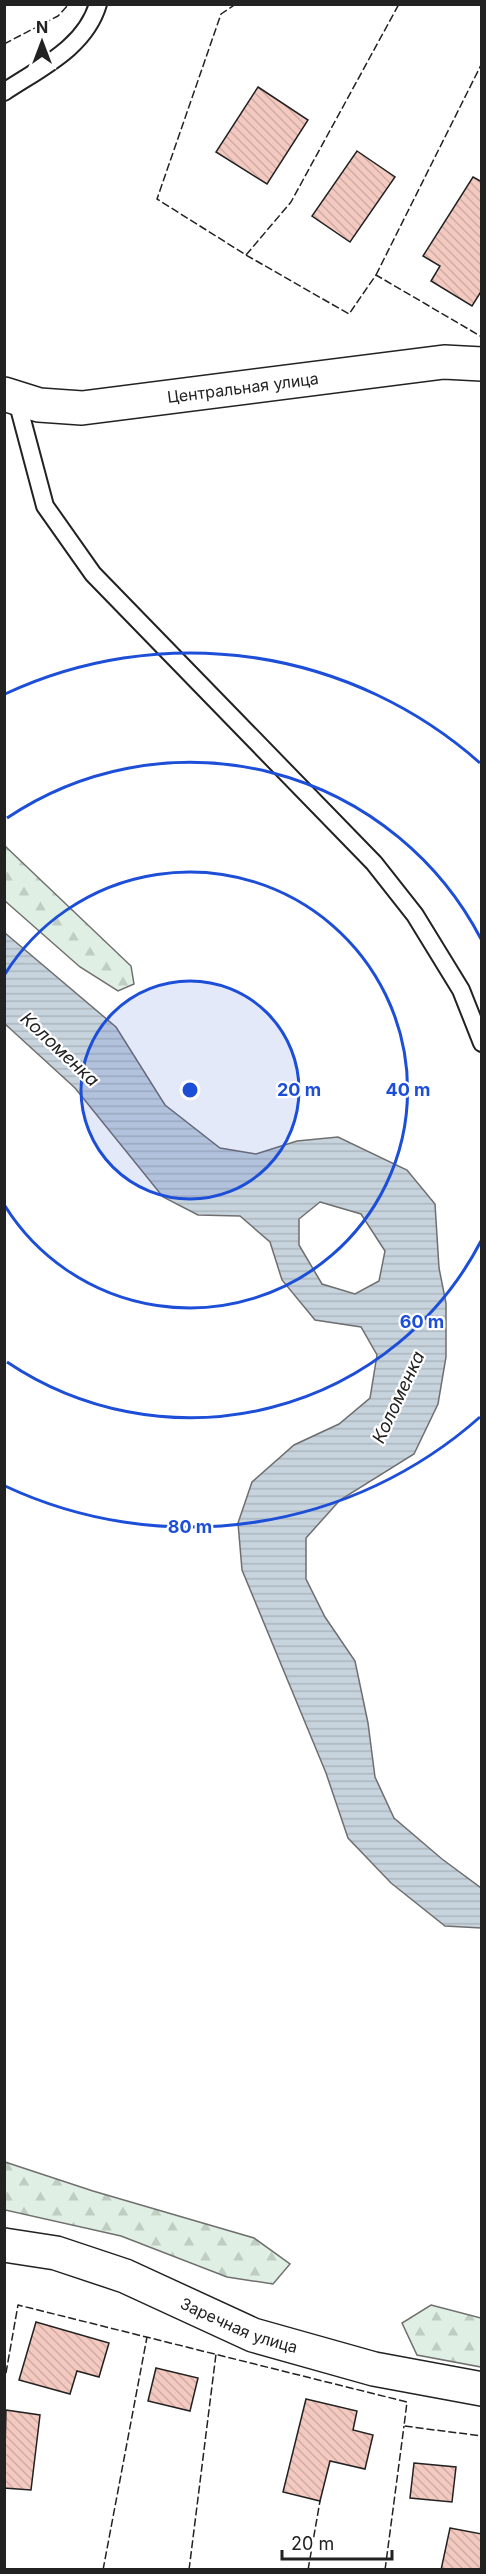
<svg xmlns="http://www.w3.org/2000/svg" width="486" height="2574" viewBox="0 0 486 2574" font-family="Inter,sans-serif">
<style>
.forest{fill:url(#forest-firs);stroke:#6f6f6f;stroke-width:1.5}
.water{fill:url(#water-rules);stroke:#6f6f6f;stroke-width:1.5;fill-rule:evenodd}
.building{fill:url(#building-back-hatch);stroke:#222;stroke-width:1.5}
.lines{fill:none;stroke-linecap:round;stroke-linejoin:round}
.lane-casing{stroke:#222;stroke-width:20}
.street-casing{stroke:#222;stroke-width:36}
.lane{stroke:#fff;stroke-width:16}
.street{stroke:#fff;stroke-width:33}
.fence{stroke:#222;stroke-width:1.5;stroke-dasharray:8 3;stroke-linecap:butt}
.ring{fill:none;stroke:#1d4ed8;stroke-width:3}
.labels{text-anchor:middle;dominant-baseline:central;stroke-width:4.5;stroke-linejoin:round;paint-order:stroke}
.street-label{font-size:16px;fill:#222;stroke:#fff}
.water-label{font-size:18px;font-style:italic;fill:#222;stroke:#fff}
.centre{fill:#1d4ed8;stroke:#fff;stroke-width:3}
.ring-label{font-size:18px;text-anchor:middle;font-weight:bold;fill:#1d4ed8;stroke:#fff;stroke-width:4.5;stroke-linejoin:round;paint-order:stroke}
</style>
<defs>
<pattern id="forest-firs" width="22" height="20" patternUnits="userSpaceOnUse" patternTransform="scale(1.5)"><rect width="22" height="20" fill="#e0efe3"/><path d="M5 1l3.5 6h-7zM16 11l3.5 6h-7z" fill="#c0cdc2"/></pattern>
<pattern id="water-rules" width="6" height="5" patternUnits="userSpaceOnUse" patternTransform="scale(1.5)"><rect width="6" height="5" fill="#c7d3dd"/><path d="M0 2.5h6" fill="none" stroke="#abb5bd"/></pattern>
<pattern id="building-back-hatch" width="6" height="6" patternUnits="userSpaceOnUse" patternTransform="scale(1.5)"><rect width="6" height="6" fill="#f3c9c0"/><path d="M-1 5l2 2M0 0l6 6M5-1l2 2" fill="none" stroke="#d0aca5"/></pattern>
</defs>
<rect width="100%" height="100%" fill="#fff"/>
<g class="forest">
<polygon points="5,846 131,966 134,984 118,991 80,967 5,901"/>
<polygon points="5,2162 93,2191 254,2238 290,2264 273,2284 227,2277 121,2236 5,2210"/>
<polygon points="431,2305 481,2318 481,2367 417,2355 402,2323"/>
</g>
<path class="water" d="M5,933L116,1027L165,1105L220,1148L256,1154L297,1141L338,1137L407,1170L435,1204L439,1268L446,1303V1357L438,1404L414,1454L340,1500L306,1538V1579L325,1617L355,1661L368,1723L375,1777L394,1818L442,1859L481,1888V1928L445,1926L391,1883L348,1838L326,1773L242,1570L238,1523L252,1482L294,1445L339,1424L370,1398L377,1355L361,1327L315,1320L282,1280L270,1242L240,1216L198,1215L163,1197L75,1088L5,1024ZM320,1202L361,1214L385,1251L379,1281L355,1294L322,1284L299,1245V1219Z"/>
<g class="building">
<polygon points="258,87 308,120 267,184 216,152"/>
<polygon points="357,151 395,177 350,242 312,216"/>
<polygon points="473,177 482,182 482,290 472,306 431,281 440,266 423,256"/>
<polygon points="36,2322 109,2343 99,2377 77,2371 70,2394 19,2380"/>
<polygon points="156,2368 198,2378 190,2411 148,2401"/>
<polygon points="306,2399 357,2411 353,2430 373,2435 365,2469 330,2461 320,2501 283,2492"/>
<polygon points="6,2410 40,2415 31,2490 4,2488"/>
<polygon points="414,2463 456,2467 452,2502 410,2498"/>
<polygon points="450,2528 482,2534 482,2570 441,2570"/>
</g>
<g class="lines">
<g class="lane-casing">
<g id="lane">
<path d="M4,92C40,68 85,48 98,4"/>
<polyline points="16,397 45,506 93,574 374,863 415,915 461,990 482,1043"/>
</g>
</g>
<g class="street-casing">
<g id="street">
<path id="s1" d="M4,394L39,405L82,408L444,362L482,364"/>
<path id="s2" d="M4,2245L56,2253L125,2276L253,2335L374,2369L482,2389"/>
</g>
</g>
<use href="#lane" class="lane"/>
<use href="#street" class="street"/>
<g class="fence">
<polyline points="236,4 221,14 157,199 246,255 349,314 376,275 482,337"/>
<polyline points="4,44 58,16 69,4"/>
<polyline points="246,255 291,202 399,4"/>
<polyline points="376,275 482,63"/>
<polyline points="4,2384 18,2305 407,2402 404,2426 482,2436"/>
<polyline points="103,2570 147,2337"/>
<polyline points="189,2570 216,2354"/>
<polyline points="308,2570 320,2501"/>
<polyline points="385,2570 404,2426"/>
</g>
</g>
<circle cx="190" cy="1090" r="109" fill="#1d4ed8" fill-opacity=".12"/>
<g class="ring">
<circle cx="190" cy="1090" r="109"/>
<path d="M5 974A218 218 0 1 1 5 1206"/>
<path d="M481 1241A328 328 0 0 1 7 1362M7 818A328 328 0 0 1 481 939"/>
<path d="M480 1417A437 437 0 0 1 5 1486M5 694A437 437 0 0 1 480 763"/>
</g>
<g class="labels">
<g class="street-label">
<text stroke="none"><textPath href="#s1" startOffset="242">Центральная улица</textPath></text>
<text stroke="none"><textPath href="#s2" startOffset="250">Заречная улица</textPath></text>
</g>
<g class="water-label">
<text transform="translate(60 1049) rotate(43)">Коломенка</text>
<text transform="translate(398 1397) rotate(-65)">Коломенка</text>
</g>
</g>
<circle cx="190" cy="1090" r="9" class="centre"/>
<g class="ring-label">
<text x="299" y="1096">20 m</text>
<text x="408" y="1096">40 m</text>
<text x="422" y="1328">60 m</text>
<text x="190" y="1533">80 m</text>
</g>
<rect width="486" height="2574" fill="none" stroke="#222222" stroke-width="12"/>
<g transform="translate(42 42)" stroke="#ffffff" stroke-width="4.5" paint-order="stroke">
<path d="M0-4.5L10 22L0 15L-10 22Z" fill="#222222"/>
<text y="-9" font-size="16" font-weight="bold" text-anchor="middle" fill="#222222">N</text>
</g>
<path d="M282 2550v9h110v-9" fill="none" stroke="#222222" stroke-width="3"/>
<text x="291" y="2550" font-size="18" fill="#222222" stroke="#ffffff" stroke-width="4.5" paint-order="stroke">20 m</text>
</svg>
